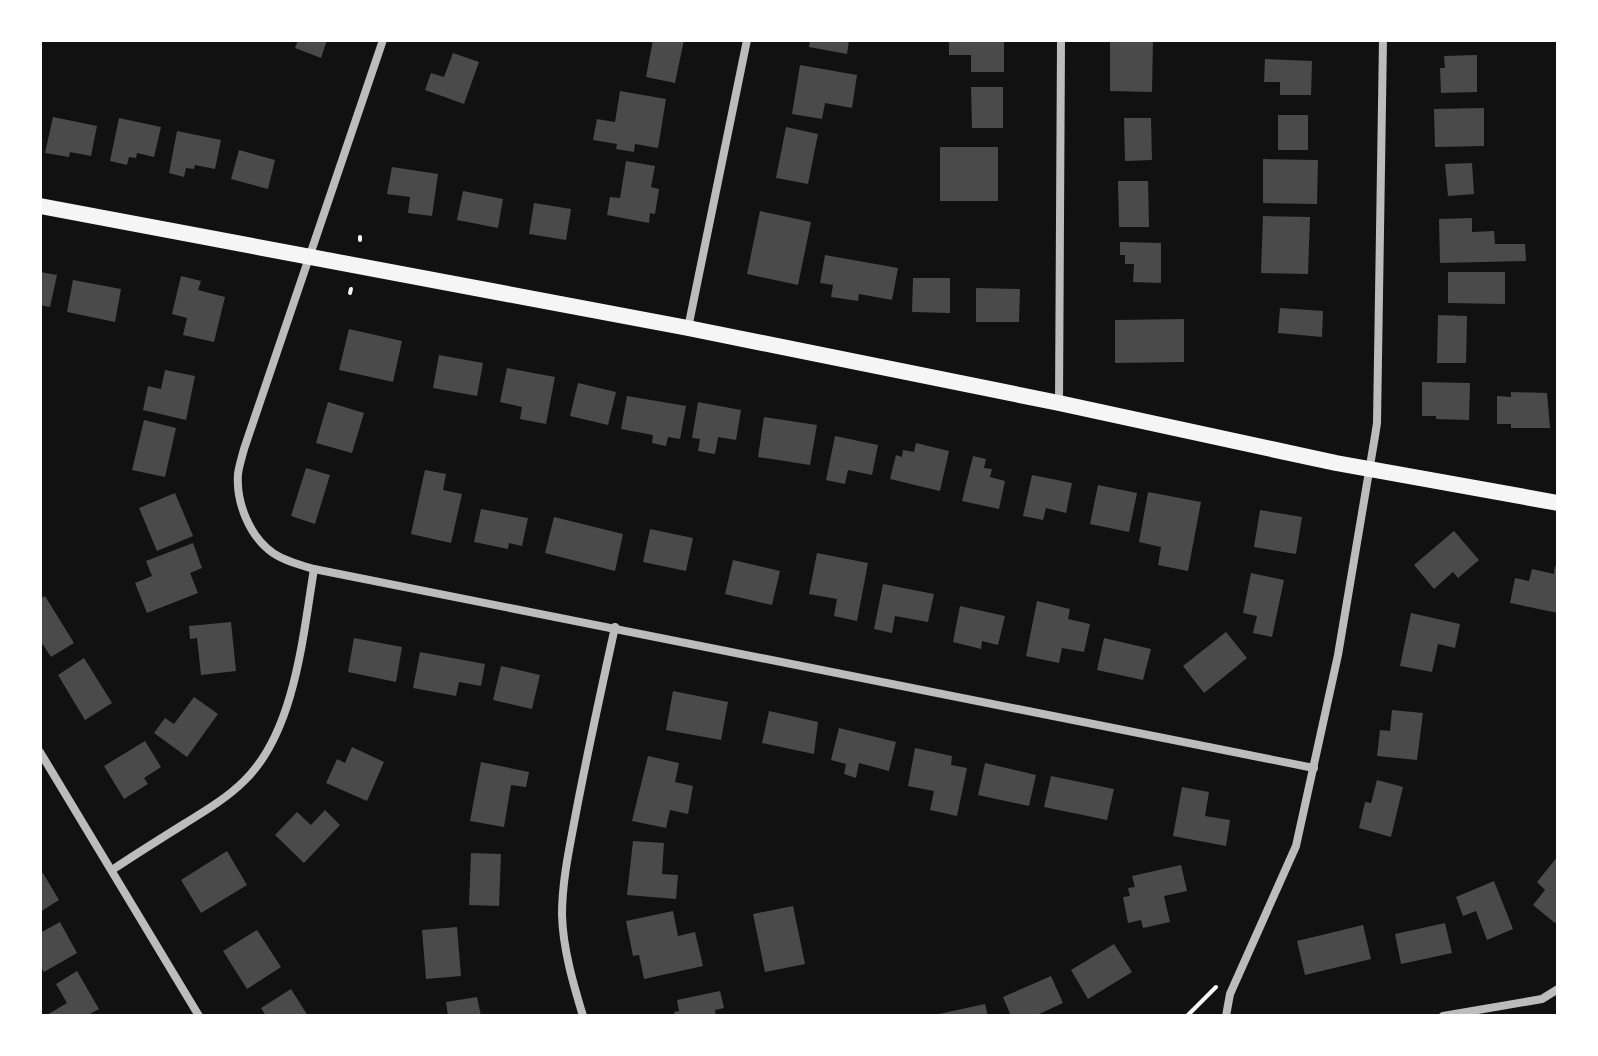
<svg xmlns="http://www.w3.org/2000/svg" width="1598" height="1056" viewBox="0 0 1598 1056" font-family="'Libre Baskerville',serif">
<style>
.building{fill:#4a4a4a}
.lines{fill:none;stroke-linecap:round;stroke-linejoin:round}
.path{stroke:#f5f5f5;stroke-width:4}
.minor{stroke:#bcbcbc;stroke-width:8}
.secondary{stroke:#f5f5f5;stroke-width:16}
</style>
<rect width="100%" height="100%" fill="#111"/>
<g class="building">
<polygon points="298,40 327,40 321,58 295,48"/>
<polygon points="653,40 684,40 675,83 646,77"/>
<polygon points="810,40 849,40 847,54 809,47"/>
<polygon points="949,40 1004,40 1004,72 971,72 971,55 949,55"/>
<polygon points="1110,40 1153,40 1152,92 1110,91"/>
<polygon points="453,53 479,62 464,104 425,90 431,73 444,77"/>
<polygon points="1477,55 1477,92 1441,93 1440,68 1445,68 1444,56"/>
<polygon points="1265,59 1312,61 1311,95 1280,95 1280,82 1264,82"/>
<polygon points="800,65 857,75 852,108 825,103 822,119 792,114"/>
<polygon points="971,87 1003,87 1003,128 972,128"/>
<polygon points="620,91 666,99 658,148 635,144 634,152 616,149 617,144 593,140 597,119 615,122"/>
<polygon points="1484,108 1484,146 1435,147 1434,109"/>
<rect x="1278" y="115" width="30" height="35"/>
<polygon points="53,117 97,126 91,156 70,152 69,157 45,153"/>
<polygon points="119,118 161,127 154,157 137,153 136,158 129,157 127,165 110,161"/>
<polygon points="1124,118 1151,118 1152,160 1125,161"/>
<polygon points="786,127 818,134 808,184 776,178"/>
<polygon points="177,131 221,140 215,169 195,165 194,169 186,168 184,177 169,173"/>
<rect x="940" y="147" width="58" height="54"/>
<polygon points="239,150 275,160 268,189 231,179"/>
<polygon points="1263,159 1318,160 1317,204 1263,203"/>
<polygon points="626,161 655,166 651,187 659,189 655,214 650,213 649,223 607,215 610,197 620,198"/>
<polygon points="1472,163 1474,194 1448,196 1445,164"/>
<polygon points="392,167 438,174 432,216 408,213 410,197 387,194"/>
<polygon points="1118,181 1148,181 1149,227 1119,227"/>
<polygon points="463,191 503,199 498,228 457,220"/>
<polygon points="534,203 571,209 566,240 529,234"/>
<polygon points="760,211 811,222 798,285 747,274"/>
<polygon points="1263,216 1310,217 1308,274 1261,273"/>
<polygon points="1472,218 1472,232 1494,231 1495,244 1525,244 1526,261 1440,263 1439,219"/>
<polygon points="1120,242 1161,243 1161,283 1133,282 1134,264 1125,264 1125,255 1120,255"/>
<polygon points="825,255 898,268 892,300 859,294 858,301 831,297 833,285 820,283"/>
<polygon points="40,272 57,275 50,307 40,305"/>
<polygon points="1448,272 1505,272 1505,304 1448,303"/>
<polygon points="181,276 201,281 198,290 225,297 214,342 183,335 187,318 172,314"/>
<polygon points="913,278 950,278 950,313 912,312"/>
<polygon points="73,280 121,289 115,322 67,312"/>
<polygon points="976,288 1020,289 1019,322 976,322"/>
<polygon points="1280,308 1323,311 1322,337 1278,333"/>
<polygon points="1438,315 1467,316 1466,363 1437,363"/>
<polygon points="1184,319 1184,362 1115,363 1115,320"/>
<polygon points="349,329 402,341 393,382 339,370"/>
<polygon points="439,355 483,363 477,396 433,388"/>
<polygon points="507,368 555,377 546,424 520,419 522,407 500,402"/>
<polygon points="165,370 195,376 186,420 143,410 148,386 161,389"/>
<polygon points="1422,382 1470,383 1469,420 1436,419 1436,416 1422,416"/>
<polygon points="578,383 616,392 608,425 570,416"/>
<polygon points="1511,392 1547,393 1550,428 1511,428 1511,424 1497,424 1497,396 1511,397"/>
<polygon points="627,396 686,406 680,439 668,437 666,446 652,443 653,435 621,429"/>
<polygon points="328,402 364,413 352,453 316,443"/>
<polygon points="698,402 741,410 736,440 718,437 715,454 698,451 700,439 692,438"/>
<polygon points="764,417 817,425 810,465 758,457"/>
<polygon points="144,420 176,428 165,477 132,470"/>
<polygon points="835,436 878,445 872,475 848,470 845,484 826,480"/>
<polygon points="916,443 949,451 940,491 890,479 896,455 902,457 903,450 914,452"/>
<polygon points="973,456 986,459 984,468 992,469 990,477 1005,481 999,509 962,501"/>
<polygon points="306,468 330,475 315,524 291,516"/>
<polygon points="425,470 446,474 443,490 462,494 451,543 411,534"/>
<polygon points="1032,475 1072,483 1066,513 1046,508 1043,520 1023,516"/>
<polygon points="1098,485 1137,493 1129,532 1090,524"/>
<polygon points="1148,492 1201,502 1188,571 1158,565 1161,547 1139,542"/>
<polygon points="175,493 193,536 157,551 139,508"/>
<polygon points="481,509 528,518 522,546 509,543 508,549 474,542"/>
<polygon points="1260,510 1302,517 1296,554 1254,547"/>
<polygon points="554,517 623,534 615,571 545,553"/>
<polygon points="650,529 693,538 686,571 643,562"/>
<polygon points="1454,531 1479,560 1458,578 1453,572 1434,589 1414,565"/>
<polygon points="193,543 202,568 190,573 198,593 147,613 135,583 152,576 146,561"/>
<polygon points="817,553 868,563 857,621 834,616 837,599 809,594"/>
<polygon points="733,560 780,571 772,605 725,594"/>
<polygon points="1555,566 1558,567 1558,613 1510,603 1515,578 1529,581 1532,569 1554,574"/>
<polygon points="1251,573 1284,580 1272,637 1253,633 1257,616 1243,613"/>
<polygon points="883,584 934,594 928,622 895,616 892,633 874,629"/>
<polygon points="45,596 74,643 51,657 40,640 40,599"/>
<polygon points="1037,601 1070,609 1068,619 1090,624 1084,652 1062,648 1059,663 1026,656"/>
<polygon points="960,606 1005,616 998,645 982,641 981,649 953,642"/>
<polygon points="1411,613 1460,624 1455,648 1438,644 1432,672 1400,666"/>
<polygon points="231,622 236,671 201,675 197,638 190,639 189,626"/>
<polygon points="1226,632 1247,658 1204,693 1183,666"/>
<polygon points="354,638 402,647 396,682 348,672"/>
<polygon points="1104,638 1151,649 1143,680 1097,670"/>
<polygon points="420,652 485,664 481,686 459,682 456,696 413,688"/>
<polygon points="84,658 112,703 85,720 58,675"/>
<polygon points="501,666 540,675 532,709 493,700"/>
<polygon points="673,691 728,702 721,740 666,730"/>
<polygon points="194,697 218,714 187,757 154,733 165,718 174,724"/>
<polygon points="1392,710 1423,713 1417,760 1377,756 1380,730 1390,731"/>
<polygon points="769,711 818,722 814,754 762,743"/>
<polygon points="839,728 896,742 889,771 859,763 856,778 844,774 846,764 831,760"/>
<polygon points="145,741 161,767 144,778 148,784 124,799 104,766"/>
<polygon points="352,747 384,762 367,801 326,783 337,759 345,763"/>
<polygon points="915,748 952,756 951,765 967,768 957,816 930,810 934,791 908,786"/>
<polygon points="648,756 679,763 675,782 693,786 688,814 670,810 666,828 632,821"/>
<polygon points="481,762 529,772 526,787 511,785 504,827 470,821"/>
<polygon points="985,763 1036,775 1029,806 978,795"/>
<polygon points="1051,776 1114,789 1107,820 1044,807"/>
<polygon points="1377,780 1403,787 1391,837 1359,828 1365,802 1371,803"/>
<polygon points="1182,787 1209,792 1205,816 1230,820 1226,846 1173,836"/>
<polygon points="325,810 340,825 304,863 275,835 297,812 311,825"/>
<polygon points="633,841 664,843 662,874 678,875 676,899 627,895"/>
<polygon points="227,851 247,885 201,913 181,880"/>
<polygon points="471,853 501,854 499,906 469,905"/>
<polygon points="1558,856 1558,919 1555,923 1533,905 1545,890 1537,882"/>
<polygon points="1181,865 1187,891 1164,896 1170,922 1143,928 1141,920 1128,923 1123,897 1130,896 1128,888 1135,887 1132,876"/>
<polygon points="43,873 59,900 40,912 40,875"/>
<polygon points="1494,881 1513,929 1487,940 1476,911 1463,916 1456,897"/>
<polygon points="793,906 805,964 765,972 753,914"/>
<polygon points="673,911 678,936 695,932 703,966 644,979 639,955 633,956 626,921"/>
<polygon points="60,922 77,953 44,972 40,966 40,933"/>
<polygon points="1445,923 1452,953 1401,964 1395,934"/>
<polygon points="1363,925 1371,959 1305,975 1297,941"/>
<polygon points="457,927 461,976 426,979 422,930"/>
<polygon points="257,930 281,967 247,989 223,951"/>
<polygon points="1114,944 1132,972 1088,999 1071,970"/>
<polygon points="77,971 99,1009 86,1016 45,1016 67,1003 56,984"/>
<polygon points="1051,976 1063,1003 1039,1014 1040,1016 1011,1016 1003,997"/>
<polygon points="291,989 308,1016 266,1016 261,1008"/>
<polygon points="720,991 724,1008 715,1010 716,1016 675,1016 674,1012 679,1011 677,1000"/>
<polygon points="477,997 481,1016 448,1016 446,1002"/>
<polygon points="985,1004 988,1016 934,1016 934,1015"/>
</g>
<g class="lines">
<g class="path">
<polyline points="360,240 360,237"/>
<polyline points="350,293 351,289"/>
<polyline points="1187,1016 1216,987"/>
</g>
<g class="minor">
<path d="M383,40L244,449C242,457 239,466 238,474C236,502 249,536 273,553C285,561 300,565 314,569L1314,768"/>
<polyline points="688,328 747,40"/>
<polyline points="1059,403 1061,40"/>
<polyline points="40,752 199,1016"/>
<path d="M112,870C136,854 160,839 184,824C205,811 227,798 244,781C295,732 303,635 314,569"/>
<path d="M583,1016C573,983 563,949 562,915C562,882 569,850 575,818C587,754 601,691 615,627"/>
<polyline points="1226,1016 1230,994 1296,846 1338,655 1375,436 1377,423 1383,40"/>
<polyline points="1443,1016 1542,999 1558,989"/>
</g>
<polyline class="secondary" points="40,206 688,328 1059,403 1336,463 1558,503"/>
</g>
<rect width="1598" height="1056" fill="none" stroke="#ffffff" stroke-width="84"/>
</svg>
